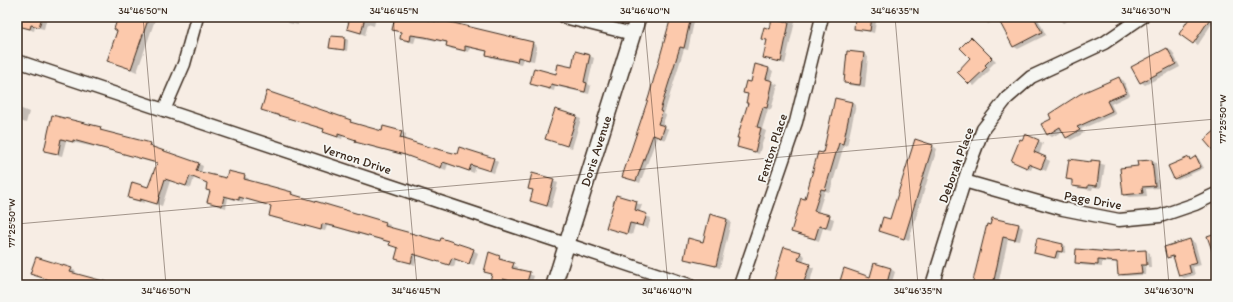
<svg xmlns="http://www.w3.org/2000/svg" width="1233" height="302" viewBox="0 0 1233 302" font-family="Itim,sans-serif">
<style>
.shadow{fill:#0003}
.building{fill:#fcc9ac;stroke:#3b2a1e}
.lines{fill:none;stroke-linecap:round;stroke-linejoin:round}
.minor-casing{stroke:#3b2a1e;stroke-width:15}
.tertiary-casing{stroke:#3b2a1e;stroke-width:18}
.minor{stroke:#f6f6f2;stroke-width:12}
.tertiary{stroke:#f6f6f2;stroke-width:15}
.ticks{fill:none;stroke:#3b2a1e;stroke-width:1;stroke-opacity:0.45}
.labels{text-anchor:middle;dominant-baseline:central;stroke-width:3.5;stroke-linejoin:round;paint-order:stroke}
.street-label{font-size:13px;fill:#3b2a1e;stroke:#f6f6f2}
.neatline{fill:none;stroke:#3b2a1e;stroke-width:1.5}
.ticks-label{font-size:10px;text-anchor:middle;fill:#3b2a1e}
</style>
<rect width="100%" height="100%" fill="#f7ede4"/>
<filter id="ink" filterUnits="userSpaceOnUse"><feTurbulence type="fractalNoise" baseFrequency=".025" numOctaves="2"/><feDisplacementMap in="SourceGraphic" scale="8" xChannelSelector="R" yChannelSelector="G"/><feConvolveMatrix kernelMatrix="1 2 1 2 8 2 1 2 1" color-interpolation-filters="sRGB"/></filter>
<g filter="url(#ink)">
<g class="shadow">
<polygon points="17,17 47,17 44,29 35,27 34,31 19,26 20,22 17,20"/>
<polygon points="119,17 156,17 137,72 108,60 118,31"/>
<polygon points="289,17 299,17 298,25 288,23"/>
<polygon points="336,17 376,17 374,26 368,24 365,35 348,29 350,23"/>
<polygon points="396,17 408,17 532,43 537,46 534,61 523,59 521,64 492,58 487,55 488,52 470,48 469,52 452,49 447,46 448,43 416,37 414,43 406,41 401,39 402,33 393,30"/>
<polygon points="672,17 695,17 688,50 684,49 664,114 666,115 662,126 669,129 665,140 657,137 640,183 623,176 650,97"/>
<polygon points="773,17 796,17 785,64 764,57 768,41 762,38 771,30"/>
<polygon points="856,17 877,17 874,33 855,28"/>
<polygon points="983,17 1000,17 1001,18 988,24"/>
<polygon points="1017,17 1037,17 1046,35 1018,49 1013,46"/>
<polygon points="1057,17 1076,17 1063,23"/>
<polygon points="1191,17 1216,17 1198,45 1180,34"/>
<polygon points="345,38 348,40 347,51 331,48"/>
<polygon points="971,38 996,61 989,68 990,70 974,86 958,72 972,58"/>
<polygon points="1167,49 1172,51 1180,67 1145,85 1141,82"/>
<polygon points="848,52 864,54 868,57 865,87 849,85 845,82"/>
<polygon points="590,56 594,58 588,84 591,86 589,94 555,86 554,91 531,84 573,68"/>
<polygon points="768,68 773,71 770,81 778,85 771,110 768,109 762,129 766,131 759,154 738,147 749,103 749,95 744,92"/>
<polygon points="1119,78 1124,81 1130,95 1111,104 1116,114 1081,129 1084,133 1071,140 1066,137 1063,131 1052,137 1047,134 1053,119"/>
<polygon points="852,102 856,105 847,146 844,145 830,192 825,191 818,213 834,219 831,230 823,228 819,241 797,234 792,231 824,154"/>
<polygon points="17,107 29,112 26,123 17,120"/>
<polygon points="263,110 350,121 355,124 383,132 402,132 406,134 405,140 458,155 493,159 498,162 494,173 476,166 474,173 448,164 446,170 411,157 361,144 357,140 343,136 342,139 329,134 325,132 325,130"/>
<polygon points="53,117 100,128 104,132 151,144 155,148 199,164 203,166 201,173 227,179 244,176 249,179 248,181 292,193 296,197 385,223 390,225 389,228 473,250 478,253 474,265 456,259 454,267 418,255 415,265 396,258 398,248 390,245 391,243 338,228 327,226 325,231 274,218 270,215 272,206 244,199 243,202 228,198 226,208 213,204 208,202 210,192 207,189 208,183 194,178 191,188 170,181 162,206 145,200 144,203 133,200 129,197 149,188 157,164 110,150 66,141 62,156 50,153 46,150"/>
<polygon points="576,117 581,119 572,148 547,139"/>
<polygon points="1025,135 1043,143 1039,155 1050,161 1046,171 1033,165 1031,170 1012,161"/>
<polygon points="933,146 937,149 909,240 880,230 891,220"/>
<polygon points="1189,158 1192,160 1196,158 1199,159 1204,168 1178,180 1175,179"/>
<polygon points="1092,161 1105,165 1101,188 1093,187 1092,190 1077,188 1073,185 1073,181 1067,178 1092,163"/>
<polygon points="1152,161 1156,163 1159,188 1146,189 1147,196 1129,197 1124,195 1139,167"/>
<polygon points="533,174 558,183 551,208 531,201 534,191 529,188"/>
<polygon points="616,196 642,205 639,213 651,218 648,228 635,225 632,235 607,227"/>
<polygon points="727,219 731,222 720,268 685,258 704,243"/>
<polygon points="1019,225 1023,228 1020,241 1008,239 998,285 973,285 991,226"/>
<polygon points="1038,239 1063,245 1066,246 1065,253 1060,252 1058,259 1038,254 1035,253"/>
<polygon points="1190,240 1195,243 1201,265 1193,267 1195,275 1184,278 1180,276 1175,259 1168,257"/>
<polygon points="1146,251 1150,253 1151,267 1148,267 1148,252 1146,252 1145,275 1123,276 1119,274 1118,263 1102,262 1102,267 1080,265 1076,263 1110,253"/>
<polygon points="800,253 805,256 803,263 814,268 809,285 778,285 774,282"/>
<polygon points="501,257 505,259 504,262 518,267 517,270 534,276 531,285 521,285 507,281 506,285 498,285 491,282 493,275 485,271 499,264"/>
<polygon points="71,269 76,271 75,275 114,285 66,285 32,274"/>
<polygon points="891,269 895,272 891,285 850,285 841,281 870,278"/>
<polygon points="584,282 595,285 583,285"/>
</g>
<g class="building">
<polygon points="17,17 42,17 39,27 31,25 30,29 18,26 19,22 17,22"/>
<polygon points="118,17 149,17 131,69 107,61 117,31 114,29"/>
<polygon points="350,17 365,17 361,33 347,29"/>
<polygon points="395,17 413,17 440,22 441,20 533,42 529,60 518,57 517,62 486,55 487,51 465,46 465,51 446,46 447,42 425,37 411,35 410,41 400,39 401,32 392,30"/>
<polygon points="671,17 691,17 684,48 680,47 660,111 662,112 658,124 665,126 661,138 653,135 636,181 622,177 649,96"/>
<polygon points="855,17 872,17 870,31 854,29"/>
<polygon points="997,17 1034,17 1042,32 1013,47"/>
<polygon points="1190,17 1211,17 1193,44 1179,34"/>
<polygon points="772,19 789,23 781,62 763,58 767,40 761,39 764,27 770,29"/>
<polygon points="331,36 345,37 344,50 329,48"/>
<polygon points="971,37 992,58 985,65 987,67 969,84 957,72 970,58 960,48"/>
<polygon points="1167,48 1176,64 1140,83 1131,67"/>
<polygon points="575,51 590,55 584,82 587,83 585,92 551,84 550,89 530,84 534,68 556,74 558,64 572,67"/>
<polygon points="847,51 864,53 860,85 844,83"/>
<polygon points="755,64 769,68 766,79 773,81 767,108 763,107 757,127 761,128 755,152 737,147 739,138 737,138 748,103 746,103 748,94 743,93 746,81 751,82"/>
<polygon points="1119,77 1126,93 1107,101 1112,111 1077,127 1080,130 1066,138 1060,127 1047,135 1041,124 1051,119 1049,114 1080,94"/>
<polygon points="267,91 351,120 350,122 382,131 383,126 402,131 400,138 426,146 457,154 459,147 494,158 490,171 471,165 469,171 443,162 441,168 405,155 355,142 356,140 338,134 338,137 323,132 324,129 261,110"/>
<polygon points="835,98 852,102 843,144 839,143 825,190 821,189 814,211 830,215 826,228 819,226 815,239 791,232 801,198 805,199 818,152 823,153"/>
<polygon points="555,109 577,116 567,146 545,139"/>
<polygon points="52,115 101,127 100,130 151,143 150,146 199,163 196,171 226,178 228,171 245,175 244,179 292,192 291,194 386,222 385,226 440,241 441,238 474,249 469,264 452,258 449,265 413,254 411,263 395,259 398,248 389,245 390,242 333,226 322,224 321,230 269,216 271,206 239,197 239,200 224,196 222,206 207,202 210,191 206,190 207,183 190,176 186,186 165,179 157,204 140,199 140,201 128,198 132,182 148,187 157,163 73,140 73,142 61,139 58,154 44,151"/>
<polygon points="1216,130 1216,154 1204,140"/>
<polygon points="1025,134 1039,140 1034,152 1046,157 1041,169 1028,164 1027,168 1011,161 1020,139 1022,140"/>
<polygon points="915,139 933,145 904,239 879,231 883,217 890,219"/>
<polygon points="1196,156 1201,167 1174,179 1168,166 1189,157 1190,160"/>
<polygon points="1069,159 1091,162 1091,160 1100,161 1097,186 1088,185 1088,188 1072,186 1072,180 1066,179"/>
<polygon points="1152,160 1155,186 1142,187 1143,193 1123,195 1120,168 1138,166 1137,161"/>
<polygon points="532,173 554,179 547,206 530,201 533,190 528,189"/>
<polygon points="616,195 637,201 635,210 647,214 643,226 630,223 627,234 606,228"/>
<polygon points="710,214 727,219 716,266 684,259 688,238 703,242"/>
<polygon points="992,218 1019,224 1015,240 1003,237 993,285 972,285 987,224 990,225"/>
<polygon points="1216,233 1216,259 1215,259 1207,236"/>
<polygon points="1037,238 1063,244 1062,252 1057,251 1055,258 1034,253"/>
<polygon points="1190,239 1197,263 1189,265 1191,273 1179,276 1173,256 1167,258 1164,247"/>
<polygon points="784,247 801,252 798,260 810,264 803,285 780,285 773,283"/>
<polygon points="1076,249 1110,252 1146,250 1147,265 1141,265 1142,273 1118,275 1117,262 1098,260 1098,265 1075,263"/>
<polygon points="489,252 500,256 499,259 514,263 512,268 530,272 526,285 503,279 501,285 490,282 492,274 484,272"/>
<polygon points="36,257 72,268 70,272 107,282 107,285 66,285 30,274"/>
<polygon points="874,263 891,268 887,283 889,285 850,285 840,281 844,268 870,277"/>
</g>
<g class="lines">
<g class="minor-casing">
<g id="minor">
<polyline points="564,17 633,34"/>
<polyline points="17,61 689,285"/>
<polyline points="164,110 184,64 197,17"/>
<polyline points="964,181 1063,209 1119,220 1160,216 1195,204 1216,194"/>
<polyline points="740,285 796,122 822,17"/>
<polyline points="932,285 969,166 983,129 1007,98 1031,77 1104,43 1142,17"/>
</g>
</g>
<g class="tertiary-casing">
<polyline id="tertiary" points="554,285 638,17"/>
</g>
<use href="#minor" class="minor"/>
<use href="#tertiary" class="tertiary"/>
</g>
</g>
<path class="ticks" d="M143,17L166,285M393,17L417,285M644,17L668,285M895,17L918,285M1146,17L1169,285M17,224L1216,119"/>
<g class="labels">
<g class="street-label">
<text transform="translate(772 148) rotate(-72)">Fenton Place</text>
<text transform="translate(596 151) rotate(-72)">Doris Avenue</text>
<text transform="translate(357 159) rotate(18)">Vernon Drive</text>
<text transform="translate(956 165) rotate(-70)">Deborah Place</text>
<text transform="translate(1093 200) rotate(10)">Page Drive</text>
</g>
</g>
<rect width="1233" height="302" fill="none" stroke="#f6f6f2" stroke-width="44"/>
<rect x="22" y="22" width="1189" height="258" class="neatline"/>
<g class="ticks-label">
<text x="143" y="14">34°46'50"N</text>
<text x="394" y="14">34°46'45"N</text>
<text x="645" y="14">34°46'40"N</text>
<text x="895" y="14">34°46'35"N</text>
<text x="1146" y="14">34°46'30"N</text>
<text transform="translate(1222 119) rotate(-90)" y="4">77°25'50"W</text>
<text transform="translate(11 223) rotate(-90)" y="4">77°25'50"W</text>
<text x="166" y="294">34°46'50"N</text>
<text x="416" y="294">34°46'45"N</text>
<text x="667" y="294">34°46'40"N</text>
<text x="918" y="294">34°46'35"N</text>
<text x="1169" y="294">34°46'30"N</text>
</g>
</svg>
